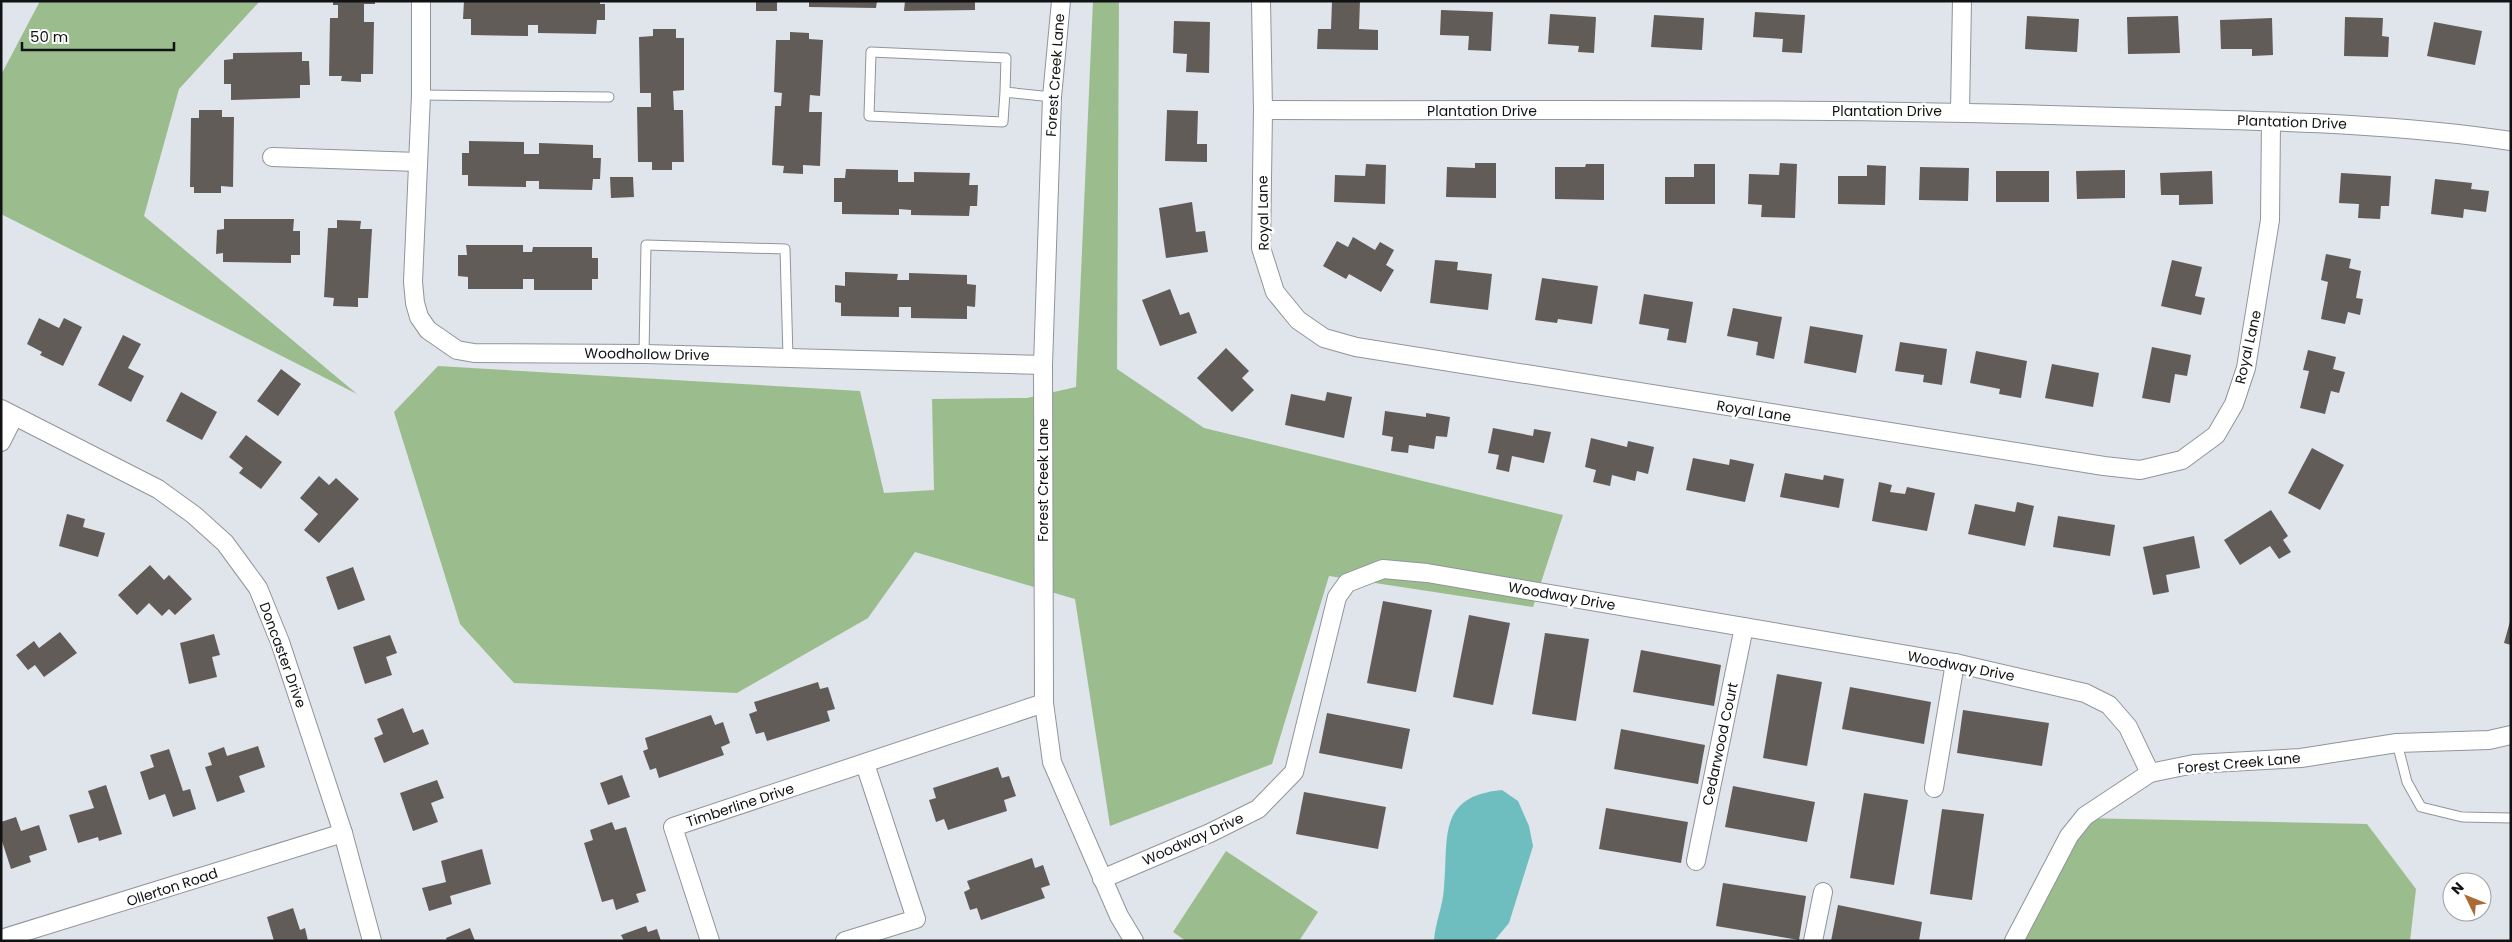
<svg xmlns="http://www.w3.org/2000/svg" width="2512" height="942" viewBox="0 0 2512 942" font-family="Poppins,sans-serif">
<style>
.green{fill:#9bbd8d}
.water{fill:#6ebec0}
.building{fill:#625c58}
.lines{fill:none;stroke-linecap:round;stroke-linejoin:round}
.service-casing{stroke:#90959b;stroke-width:11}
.minor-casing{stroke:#90959b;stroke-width:20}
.service{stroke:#fff;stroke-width:9}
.minor{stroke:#fff;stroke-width:18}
.labels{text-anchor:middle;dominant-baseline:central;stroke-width:5;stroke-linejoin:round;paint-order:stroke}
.street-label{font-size:14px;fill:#101214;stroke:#fff}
</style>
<rect width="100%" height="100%" fill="#e0e4eb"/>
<g class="green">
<polygon points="40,1 260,1 179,89 144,216 357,394 1,214 1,75"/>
<polygon points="1093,1 1119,1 1117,369 1204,428 1563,515 1533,607 1329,576 1272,764 1110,826 1075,599 915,552 868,618 737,693 514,683 460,624 394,412 438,366 860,391 884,493 934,490 932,399 1027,398 1076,387"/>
<polygon points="2079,818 2367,824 2416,889 2410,941 2012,941"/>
<polygon points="1226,851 1318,912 1299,941 1186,941 1173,932"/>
</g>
<path class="water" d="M1502,790L1518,801L1529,826L1533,846L1509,923L1494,941H1434C1435,923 1443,906 1444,888C1449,839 1436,796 1502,790Z"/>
<g class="building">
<polygon points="333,1 375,1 375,4 364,4 364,22 374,22 373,74 361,74 361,82 341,81 342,76 329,76 330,18 338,18 338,5 333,5"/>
<polygon points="464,1 600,1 600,4 605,4 605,20 597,20 596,34 538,33 538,25 528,25 528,36 471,35 471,19 463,19"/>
<rect x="756" y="1" width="21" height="10"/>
<polygon points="809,1 877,1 876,8 809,7"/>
<polygon points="905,1 975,1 975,10 904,11"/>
<polygon points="1332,1 1360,1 1359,29 1378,30 1378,50 1317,49 1318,29 1331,29"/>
<polygon points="1441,10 1493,12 1491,51 1468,50 1469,36 1440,35"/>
<polygon points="1755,12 1805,15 1802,53 1782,52 1783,39 1753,37"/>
<polygon points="1550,14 1596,17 1594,53 1578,52 1579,46 1548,44"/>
<polygon points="1654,15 1704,18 1702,50 1651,47"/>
<polygon points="2027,16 2079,19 2077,52 2025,49"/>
<polygon points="2178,16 2180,53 2128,54 2127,17"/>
<polygon points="2345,17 2383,18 2382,36 2389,37 2388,57 2344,56"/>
<polygon points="2272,18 2273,55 2252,56 2252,49 2221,49 2220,20"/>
<polygon points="1174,21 1210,22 1209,73 1186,72 1187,54 1173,53"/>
<polygon points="2434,22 2482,31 2475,65 2427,56"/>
<polygon points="653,29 676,29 676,38 684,38 684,90 673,91 674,110 683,110 684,162 672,162 672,170 652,170 652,162 638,162 637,107 651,107 651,93 640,93 639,37 653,36"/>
<polygon points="790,32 809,33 809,39 823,40 820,96 810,95 809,112 822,112 820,166 803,165 803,174 783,173 784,166 772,165 775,106 781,106 782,93 774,92 776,40 790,40"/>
<polygon points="302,52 302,61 309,61 310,85 300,85 300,98 231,100 231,84 224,84 224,60 233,59 233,53"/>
<polygon points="199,110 222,110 222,117 234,117 233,187 221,186 221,193 194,193 194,187 190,187 191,118 199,118"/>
<polygon points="1167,110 1198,111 1197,144 1207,144 1207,162 1165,161"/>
<polygon points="469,141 524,142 524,154 539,154 539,143 593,145 593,158 601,158 600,179 593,179 592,190 539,189 539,181 526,181 526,187 468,186 468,175 462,175 462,153 469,153"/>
<polygon points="1475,163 1496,163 1496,198 1446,197 1447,167 1475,168"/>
<polygon points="1780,163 1797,164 1795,218 1761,217 1762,205 1748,204 1749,174 1779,175"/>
<polygon points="1366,164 1386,165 1385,204 1334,202 1335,175 1365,176"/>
<polygon points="1586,164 1604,164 1604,200 1555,199 1555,167 1585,167"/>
<polygon points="1694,164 1715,164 1715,204 1665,204 1665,177 1694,177"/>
<polygon points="1867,165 1886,166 1885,205 1838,204 1838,176 1867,176"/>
<polygon points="1920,167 1969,168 1968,201 1919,200"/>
<polygon points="846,169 898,170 898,182 914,182 914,172 970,173 969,185 978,185 977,206 970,206 969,216 911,215 911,210 899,209 899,215 842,214 842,202 834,202 834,178 845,178"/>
<polygon points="2125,170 2125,198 2077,199 2076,171"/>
<rect x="1996" y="171" width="53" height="31"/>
<polygon points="2212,171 2213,204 2179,205 2179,195 2161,195 2160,173"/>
<polygon points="2341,173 2391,176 2389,206 2381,206 2380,219 2358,218 2359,204 2339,203"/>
<polygon points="610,177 633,177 634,197 611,198"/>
<polygon points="2435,179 2472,183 2471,189 2489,191 2486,212 2464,209 2463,218 2431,214"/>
<polygon points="1192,202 1196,232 1205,231 1208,252 1166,258 1159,208"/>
<polygon points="224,219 294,219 293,231 300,231 300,255 291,255 291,263 223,262 223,253 216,254 217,230 224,229"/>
<polygon points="337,220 361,221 360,229 372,229 368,298 358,298 358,307 333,306 334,298 324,297 328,228 337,228"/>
<polygon points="1353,237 1375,250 1380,242 1394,250 1386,265 1394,270 1381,292 1349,274 1346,279 1323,266 1337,241 1348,247"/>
<polygon points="466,245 523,245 523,252 532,252 533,247 592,247 592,258 598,258 598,279 592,279 592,290 534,290 534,279 523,279 523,289 468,289 468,277 458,276 458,255 467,255"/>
<polygon points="2326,254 2351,259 2349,268 2361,271 2356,298 2363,299 2360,315 2348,312 2345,324 2321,319 2328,282 2321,280"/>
<polygon points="1435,260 1458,262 1457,270 1492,274 1488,310 1430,303"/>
<polygon points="2172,260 2202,267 2195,296 2205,298 2201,315 2161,306"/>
<polygon points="845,272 898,274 897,280 909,280 909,273 967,275 967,284 976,285 975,307 967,306 967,319 911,318 911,307 899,307 899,317 841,316 841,303 835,302 835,285 845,286"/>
<polygon points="1542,278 1598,286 1592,324 1558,319 1557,323 1535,320"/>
<polygon points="1170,289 1180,315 1189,312 1197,333 1160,346 1142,300"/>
<polygon points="1644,294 1693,302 1686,343 1667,340 1669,329 1639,324"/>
<polygon points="1733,308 1782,317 1774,359 1756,355 1758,342 1727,336"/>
<polygon points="39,318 59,328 64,318 82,327 63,366 40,355 42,352 27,344"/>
<polygon points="1810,326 1863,335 1856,373 1804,363"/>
<polygon points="123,335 141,344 128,368 144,376 131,402 98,385"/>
<polygon points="1900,342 1947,349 1942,385 1923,382 1924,375 1895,371"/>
<polygon points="2152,347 2191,355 2187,376 2175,374 2170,403 2142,398"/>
<polygon points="1226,348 1249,371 1242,378 1254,390 1232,412 1197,378"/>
<polygon points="2308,350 2336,357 2333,369 2345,372 2339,393 2331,391 2325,414 2300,408 2309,371 2303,370"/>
<polygon points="1976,351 2027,361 2021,398 1999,394 2000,389 1970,383"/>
<polygon points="2052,364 2099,373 2093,407 2045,398"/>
<polygon points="281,369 301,384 278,416 257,401"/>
<polygon points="181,392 217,412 202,440 166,421"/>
<polygon points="1327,392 1352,397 1344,438 1285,425 1291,394 1325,401"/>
<polygon points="1385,411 1426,417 1426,413 1450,417 1447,437 1436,436 1434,449 1409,445 1408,453 1391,451 1393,437 1382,435"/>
<polygon points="1493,428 1533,436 1534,429 1551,432 1544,463 1512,456 1509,472 1496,469 1499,455 1488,453"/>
<polygon points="246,435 282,462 261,489 239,473 243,468 229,457"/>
<polygon points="1591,438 1627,447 1628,441 1654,447 1648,474 1637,471 1635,481 1612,475 1610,486 1593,482 1596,470 1585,467"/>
<polygon points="2312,448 2344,465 2320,510 2288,493"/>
<polygon points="1693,458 1729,465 1730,459 1754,464 1745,502 1686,490"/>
<polygon points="1785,473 1823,480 1824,475 1844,479 1839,508 1780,497"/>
<polygon points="319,476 329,485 336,478 359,499 319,543 304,530 318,514 300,498"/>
<polygon points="1879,482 1892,485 1890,492 1905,494 1907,487 1935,493 1927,531 1872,521"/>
<polygon points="2017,502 2034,506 2025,546 1968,534 1975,504 2015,512"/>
<polygon points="2271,510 2288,536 2283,540 2291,552 2279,559 2270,546 2240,565 2224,540"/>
<polygon points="67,514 85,519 83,527 105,533 98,557 59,546"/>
<polygon points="2058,516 2115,525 2110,556 2053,547"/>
<polygon points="2194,536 2200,568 2166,575 2169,592 2153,595 2143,547"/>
<polygon points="150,565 164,580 169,575 192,599 175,615 169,609 162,616 149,603 137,615 118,595"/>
<polygon points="353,567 365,600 338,610 326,577"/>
<polygon points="1383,601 1432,610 1416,692 1367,683"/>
<polygon points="1469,615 1510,623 1493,705 1453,697"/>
<polygon points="2511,618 2511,645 2504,643"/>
<polygon points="60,632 77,653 44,677 35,665 28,670 16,655 34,641 39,648"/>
<polygon points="1545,633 1589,639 1576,721 1532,714"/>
<polygon points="214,634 220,655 212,657 217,677 189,684 180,643"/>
<polygon points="390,635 397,653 386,657 392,675 365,684 353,647"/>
<polygon points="1641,650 1721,665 1714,706 1633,692"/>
<polygon points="1777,674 1822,682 1807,766 1763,758"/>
<polygon points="818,682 820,689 828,687 835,709 827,711 830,721 767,741 764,732 756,734 749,714 757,711 754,702"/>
<polygon points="1850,687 1931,702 1924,744 1842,729"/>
<polygon points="403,708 413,733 423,729 429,744 384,763 374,738 383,734 377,719"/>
<polygon points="1963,710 2049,723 2042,766 1957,753"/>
<polygon points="1327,713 1410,729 1402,769 1319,753"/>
<polygon points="711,715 715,725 723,722 730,743 721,747 724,755 659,778 656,768 650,770 643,751 648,749 645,738"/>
<polygon points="1621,729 1705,745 1698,784 1614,769"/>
<polygon points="258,746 265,767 239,776 245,792 217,802 205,767 212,765 208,753 224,747 227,756"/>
<polygon points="169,749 183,791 190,789 196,809 173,817 165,794 149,800 140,772 154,767 150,755"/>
<polygon points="998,767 1002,778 1009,776 1016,796 1004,800 1007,811 948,830 944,819 936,822 929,800 936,798 933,788"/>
<polygon points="622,775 630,797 608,805 600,783"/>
<polygon points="437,780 444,798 431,803 438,822 413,831 400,793"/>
<polygon points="106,785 122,834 99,841 98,837 78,843 69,815 94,808 88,791"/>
<polygon points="1733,786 1815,802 1807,842 1725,827"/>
<polygon points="1304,792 1386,807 1378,849 1296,834"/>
<polygon points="1864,793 1908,800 1894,885 1850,878"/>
<polygon points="1606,808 1688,822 1681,863 1599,849"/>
<polygon points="1942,809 1984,814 1972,900 1930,894"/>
<polygon points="16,817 21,831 39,825 47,850 29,856 31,862 11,869 1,838 1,822"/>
<polygon points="612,822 615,830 626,827 646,891 636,894 639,902 616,910 613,899 602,902 584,843 593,840 590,830"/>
<polygon points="482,849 491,884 450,896 452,904 429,911 422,888 446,882 441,861"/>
<polygon points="1032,858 1035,868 1043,865 1050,885 1041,888 1045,898 981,920 977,908 970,910 964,892 970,889 967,881"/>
<polygon points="1723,883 1806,896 1799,940 1716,926"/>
<polygon points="1838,905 1922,922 1919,941 1831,941"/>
<polygon points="293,908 300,930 305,928 308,941 274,941 267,917"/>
<polygon points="646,926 648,932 657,929 661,941 624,941 621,935"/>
<polygon points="470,928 475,941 447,941 446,938"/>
</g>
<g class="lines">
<g class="service-casing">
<g id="service">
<polyline points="1005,92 1003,122 869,116 871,52 1006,58 1005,92 1052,97"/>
<polyline points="421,95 609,97"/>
<polyline points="644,354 646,245 785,249 788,357"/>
<polyline points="2397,743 2407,782 2421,807 2462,817 2511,818"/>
</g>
</g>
<g class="minor-casing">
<g id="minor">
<polyline points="421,1 421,95 413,282 415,303 419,317 428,330 457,350 474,353 644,354 1043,365"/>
<polyline points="1061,1 1052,97 1043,365 1044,703 1052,762 1119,916 1134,941"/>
<polyline points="1261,1 1263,110 1261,248 1275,292 1298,320 1324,338 1356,347 2104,466 2140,470 2182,460 2216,435 2234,404 2246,368 2270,220 2271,122"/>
<path d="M1263,110C1547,111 1832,107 2116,117C2248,121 2380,121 2511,141"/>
<polyline points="1960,111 1962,1"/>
<polyline points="272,157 418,162"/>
<polyline points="1,409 158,489 194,515 225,543 258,588 280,642 343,833 372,941"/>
<polyline points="1,442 14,416"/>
<polyline points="1934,788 1955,663"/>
<polyline points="1696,861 1744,627"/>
<polyline points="1102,879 1210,833 1258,809 1294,772 1337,597 1347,583 1383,569 1427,573 1955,663 2085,693 2109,705 2128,727 2150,773"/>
<polyline points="1,939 343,833"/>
<polyline points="710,941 673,827 1044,703"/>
<polyline points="845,941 916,919 865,764"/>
<polyline points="1813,941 1823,892"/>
<polyline points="2014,941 2069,836 2085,816 2150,773 2194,764 2301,758 2397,743 2489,740 2511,735"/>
</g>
</g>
<use href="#service" class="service"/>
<use href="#minor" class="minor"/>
</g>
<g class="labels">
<g class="street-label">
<text transform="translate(1055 75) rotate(-86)">Forest Creek Lane</text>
<text x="1482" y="111">Plantation Drive</text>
<text x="1887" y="111">Plantation Drive</text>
<text transform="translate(2292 122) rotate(2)">Plantation Drive</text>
<text transform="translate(1263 213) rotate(-91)">Royal Lane</text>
<text transform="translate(2248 347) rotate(-77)">Royal Lane</text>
<text transform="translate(647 354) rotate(1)">Woodhollow Drive</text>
<text transform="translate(1754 411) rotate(9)">Royal Lane</text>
<text transform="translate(1043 480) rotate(-90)">Forest Creek Lane</text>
<text transform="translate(1562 596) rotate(10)">Woodway Drive</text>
<text transform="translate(283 655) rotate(70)">Doncaster Drive</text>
<text transform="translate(1961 666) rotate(11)">Woodway Drive</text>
<text transform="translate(1720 744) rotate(-78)">Cedarwood Court</text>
<text transform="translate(2239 763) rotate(-5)">Forest Creek Lane</text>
<text transform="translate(740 805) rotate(-18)">Timberline Drive</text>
<text transform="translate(1193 839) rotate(-24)">Woodway Drive</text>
<text transform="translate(172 887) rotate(-18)">Ollerton Road</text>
</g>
</g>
<rect width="2512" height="942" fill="none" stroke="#101214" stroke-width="5"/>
<g transform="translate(2467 897) rotate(313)"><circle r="24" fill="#ffffff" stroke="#9fa0a1"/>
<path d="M0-4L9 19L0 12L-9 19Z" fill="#ab6934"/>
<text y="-8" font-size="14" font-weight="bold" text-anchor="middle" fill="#101214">N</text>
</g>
<path d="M22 42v8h152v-8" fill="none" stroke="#101214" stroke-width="2.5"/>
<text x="30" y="42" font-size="15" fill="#101214" stroke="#ffffff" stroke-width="4" paint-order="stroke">50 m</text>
</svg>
